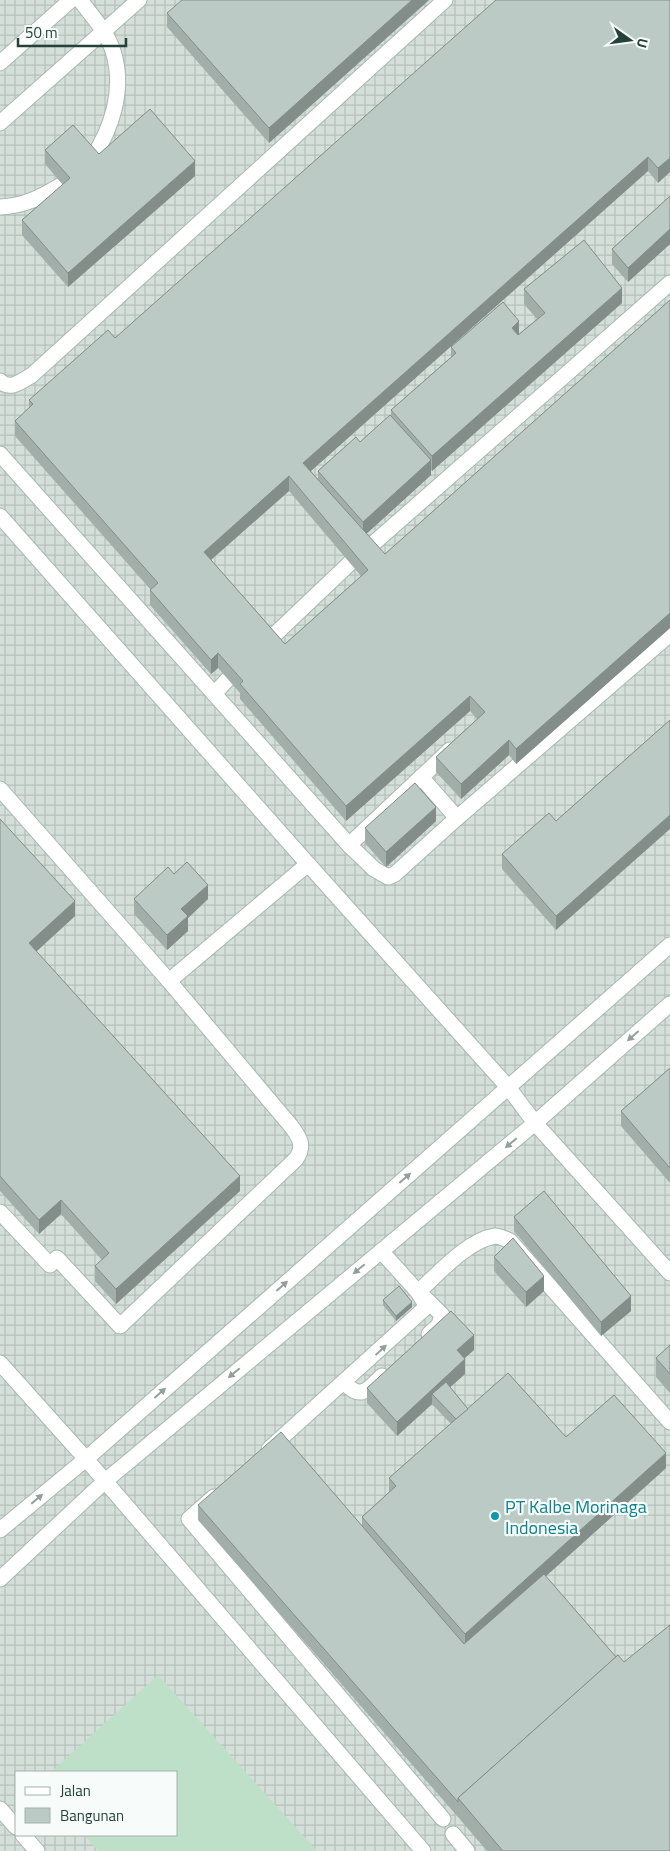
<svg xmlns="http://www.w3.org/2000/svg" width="670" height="1851" viewBox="0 0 670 1851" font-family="'Titillium Web',sans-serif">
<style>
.industrial{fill:url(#industrial-grid);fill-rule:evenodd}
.pitch{fill:#bfe0c8}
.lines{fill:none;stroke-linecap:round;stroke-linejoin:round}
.minor-casing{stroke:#a8b8b2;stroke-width:17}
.minor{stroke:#fff;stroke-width:15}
.wall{fill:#a1aea9;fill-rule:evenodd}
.shaded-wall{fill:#838d89}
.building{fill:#bbcac4;stroke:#838d89;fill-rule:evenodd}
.oneway{fill:#92a09c}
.culture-dot{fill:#0f9aa8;stroke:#f7fbf9;stroke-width:2}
.labels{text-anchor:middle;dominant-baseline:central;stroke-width:4.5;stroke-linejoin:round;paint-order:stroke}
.culture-label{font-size:18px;fill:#0d838f;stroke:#f7fbf9;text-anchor:start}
</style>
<defs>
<pattern id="industrial-grid" width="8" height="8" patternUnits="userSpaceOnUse" patternTransform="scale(1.25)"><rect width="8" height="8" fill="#d4dfda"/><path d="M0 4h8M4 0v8" fill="none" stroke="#b6c1bc"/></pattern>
</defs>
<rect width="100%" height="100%" fill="#e6efeb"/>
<path class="industrial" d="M0,0H670V1851H0ZM16,1772H176V1835H16Z"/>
<polygon class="pitch" points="158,1675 317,1851 98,1851 84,1835 176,1835 176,1772 51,1772"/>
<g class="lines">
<g class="minor-casing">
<g id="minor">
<path d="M80,0C92,16 107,32 113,51C125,89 112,129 91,160"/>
<polyline points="0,63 71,0"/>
<polyline points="0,123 139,0"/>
<path d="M0,207C24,206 42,197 63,184"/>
<path d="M0,381C10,391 22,381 32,375L445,0"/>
<polyline points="0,454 349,845 374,869 388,877 395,874 457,818 670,634"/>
<polyline points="0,516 308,864 508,1087 535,1123 670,1273"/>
<polyline points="367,549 670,283"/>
<polyline points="269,640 350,563"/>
<polyline points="214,694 228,679"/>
<polyline points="421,777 457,818"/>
<path d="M0,789L169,981L291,1126C300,1138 305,1146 296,1159L120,1326L57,1258L50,1265L0,1212"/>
<polyline points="349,845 450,750"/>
<polyline points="169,981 308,864"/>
<path d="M418,1292C438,1274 468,1240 495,1236C500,1236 505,1239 510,1241L670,1422"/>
<polyline points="421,1294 442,1315 439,1325 429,1334"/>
<polyline points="0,1363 86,1459 423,1851"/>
<path d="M345,1383C361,1401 368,1389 382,1376"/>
<polyline points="269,1449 424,1309 426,1305 418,1292 381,1251"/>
<polyline points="214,1497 189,1519 443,1819"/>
<polyline points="0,1530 86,1459 670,945"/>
<polyline points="0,1579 104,1482 535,1123 670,1004"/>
<polyline points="0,1809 16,1827"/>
<polyline points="453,1834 467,1851"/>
<polyline points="23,1835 37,1851"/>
</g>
</g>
<use href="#minor" class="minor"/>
</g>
<g class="wall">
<polygon points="429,0 269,143 167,27 167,13"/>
<path d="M670,0L658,183L648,171L311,471L318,479V471L360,442L391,417V410L451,357V347L519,334L537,319L524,304V289L622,303L432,471L431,470V475L366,534L385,554L670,300V628L516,764L509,755L461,799L436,772V757L477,719L470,711L346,821L240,699V693L218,668L211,674L150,605V590H151L15,436V421L29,408V400L115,338ZM289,491L361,576L285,644L211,560Z"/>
<polygon points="45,150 99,154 195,176 68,287 22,235 22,220 63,185 45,164"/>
<polygon points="670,196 670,244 628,282 612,264 612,249"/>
<polygon points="670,720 556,930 502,869 502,854 556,821"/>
<polygon points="0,819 75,916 36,952 240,1191 116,1304 95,1281 95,1266 102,1260 61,1214 39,1234 0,1191"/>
<polygon points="436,821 386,867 365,843 365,828"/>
<polygon points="174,874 208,899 188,918 188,931 167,950 134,914 134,899"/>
<polygon points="670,1068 670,1183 621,1126 621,1111"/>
<polygon points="514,1217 631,1311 601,1336 514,1231"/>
<polygon points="494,1257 544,1291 526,1307 494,1271"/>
<polygon points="383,1300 412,1307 396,1321 383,1305"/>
<polygon points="670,1345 670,1393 656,1377 656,1358"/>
<polygon points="474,1350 464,1358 465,1374 450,1387 468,1409 566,1437 666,1468 546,1576 670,1851 487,1851 458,1817 198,1520 198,1505 362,1525 362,1517 389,1492 389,1478 451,1424 432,1404 397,1436 367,1403 367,1388"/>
</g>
<g class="shaded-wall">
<polygon points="412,0 429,0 269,143 269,128"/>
<polygon points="648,157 648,171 303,478 303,463"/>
<polygon points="670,158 670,172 658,183 658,168"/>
<polygon points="195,161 195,176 68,287 68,273"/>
<polygon points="670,229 670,244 628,282 628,268"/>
<polygon points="622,288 622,303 432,471 432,456"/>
<polygon points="519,321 519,336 512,343 512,328"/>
<polygon points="431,460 431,475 363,537 363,522"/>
<polygon points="289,476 289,491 204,566 204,552"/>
<polygon points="670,613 670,628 516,764 516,749"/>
<polygon points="218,653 218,668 211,674 211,660"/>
<polygon points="470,696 470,711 346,821 346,806"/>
<polygon points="509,740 509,755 461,799 461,784"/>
<polygon points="436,807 436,821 386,867 386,852"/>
<polygon points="670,815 670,829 556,930 556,916"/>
<polygon points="208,885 208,899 188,918 188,931 167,950 167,935 181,909"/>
<polygon points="75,901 75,916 29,958 29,943"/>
<polygon points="240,1176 240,1191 116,1304 116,1289"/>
<polygon points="61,1200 61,1214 39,1234 39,1220"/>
<polygon points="544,1276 544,1291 526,1307 526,1292"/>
<polygon points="631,1296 631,1311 601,1336 601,1322"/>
<polygon points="412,1302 412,1307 396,1321 396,1316"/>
<polygon points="474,1335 474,1350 457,1365 457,1350"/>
<polygon points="465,1359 465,1374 437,1399 432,1394 432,1404 397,1436 397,1422"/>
<polygon points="666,1453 666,1468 465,1649 465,1634"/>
</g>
<g class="building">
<polygon points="182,0 412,0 269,128 167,13"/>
<path d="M496,0H670V158L658,168L648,157L303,463L385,554L670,300V613L516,749L509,740L461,784L436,757L485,712L470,696L346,806L240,684L243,681L218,653L211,660L150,590L158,583L15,421L33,404L29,400L108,330L115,338ZM289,476L368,570L285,644L204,552Z"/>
<polygon points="150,109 195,161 68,273 22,220 70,178 45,150 73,125 99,154"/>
<polygon points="670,196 670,229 628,268 612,249"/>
<polygon points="584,240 622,288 432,456 391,410 456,353 451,347 503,302 519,321 512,328 518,335 545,313 524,289"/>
<polygon points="390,415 431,460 363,522 318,471 356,437 360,442"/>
<polygon points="670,720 670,815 556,916 502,854 549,813 556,821"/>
<polygon points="415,783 436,807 386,852 365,828"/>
<polygon points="0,819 75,901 29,943 240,1176 116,1289 95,1266 109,1253 61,1200 39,1220 0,1176"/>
<polygon points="187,862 208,885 181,909 188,916 167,935 134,899 168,867 174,874"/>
<polygon points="670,1068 670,1168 621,1111"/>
<polygon points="544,1191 631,1296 601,1322 514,1217"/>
<polygon points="513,1238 544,1276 526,1292 494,1257"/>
<polygon points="399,1286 412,1302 396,1316 383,1300"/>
<polygon points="451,1311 474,1335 457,1350 465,1359 397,1422 367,1388"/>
<polygon points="670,1345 670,1374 656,1358"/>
<polygon points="508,1373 566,1437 614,1395 666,1453 465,1634 362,1517 396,1486 389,1478"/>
<polygon points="446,1382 468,1409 456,1419 432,1394"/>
<polygon points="281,1432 464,1644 544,1574 616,1657 458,1798 458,1802 198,1505"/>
<polygon points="670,1625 670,1851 503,1851 458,1798 618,1655 624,1662"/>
</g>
<defs><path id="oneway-solid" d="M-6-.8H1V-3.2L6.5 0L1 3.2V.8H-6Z" transform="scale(1.25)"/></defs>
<g class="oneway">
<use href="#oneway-solid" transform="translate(633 1036) rotate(139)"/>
<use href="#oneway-solid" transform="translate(511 1143) rotate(140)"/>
<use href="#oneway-solid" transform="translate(405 1178) rotate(-41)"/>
<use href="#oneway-solid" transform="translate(359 1269) rotate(140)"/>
<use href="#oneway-solid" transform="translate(282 1286) rotate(-41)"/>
<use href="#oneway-solid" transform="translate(381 1350) rotate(-43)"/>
<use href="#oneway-solid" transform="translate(234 1373) rotate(140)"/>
<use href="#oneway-solid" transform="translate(160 1393) rotate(-41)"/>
<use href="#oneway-solid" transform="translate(37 1499) rotate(-40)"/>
</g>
<circle class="culture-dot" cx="495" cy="1516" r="5"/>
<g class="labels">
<g class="culture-label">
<text x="505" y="1506">PT Kalbe Morinaga<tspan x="505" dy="21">Indonesia</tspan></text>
</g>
</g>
<rect x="15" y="1771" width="162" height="65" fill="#f7fbf9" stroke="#a3b1ad"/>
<rect x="25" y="1787" width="25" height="8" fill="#ffffff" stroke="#a3b1ad"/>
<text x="60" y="1796" font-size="15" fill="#24423a">Jalan</text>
<rect x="25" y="1808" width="25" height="15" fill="#bbcac4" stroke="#a3b1ad"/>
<text x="60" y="1821" font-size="15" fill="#24423a">Bangunan</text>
<g transform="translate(630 40) rotate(104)" stroke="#f7fbf9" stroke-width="4" paint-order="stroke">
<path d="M0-4L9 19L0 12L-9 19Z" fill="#24423a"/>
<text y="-8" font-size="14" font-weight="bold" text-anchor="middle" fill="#24423a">U</text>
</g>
<path d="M18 38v8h108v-8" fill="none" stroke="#24423a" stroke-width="2.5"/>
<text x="25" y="38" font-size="15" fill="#24423a" stroke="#f7fbf9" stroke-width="4" paint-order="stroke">50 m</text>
</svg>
